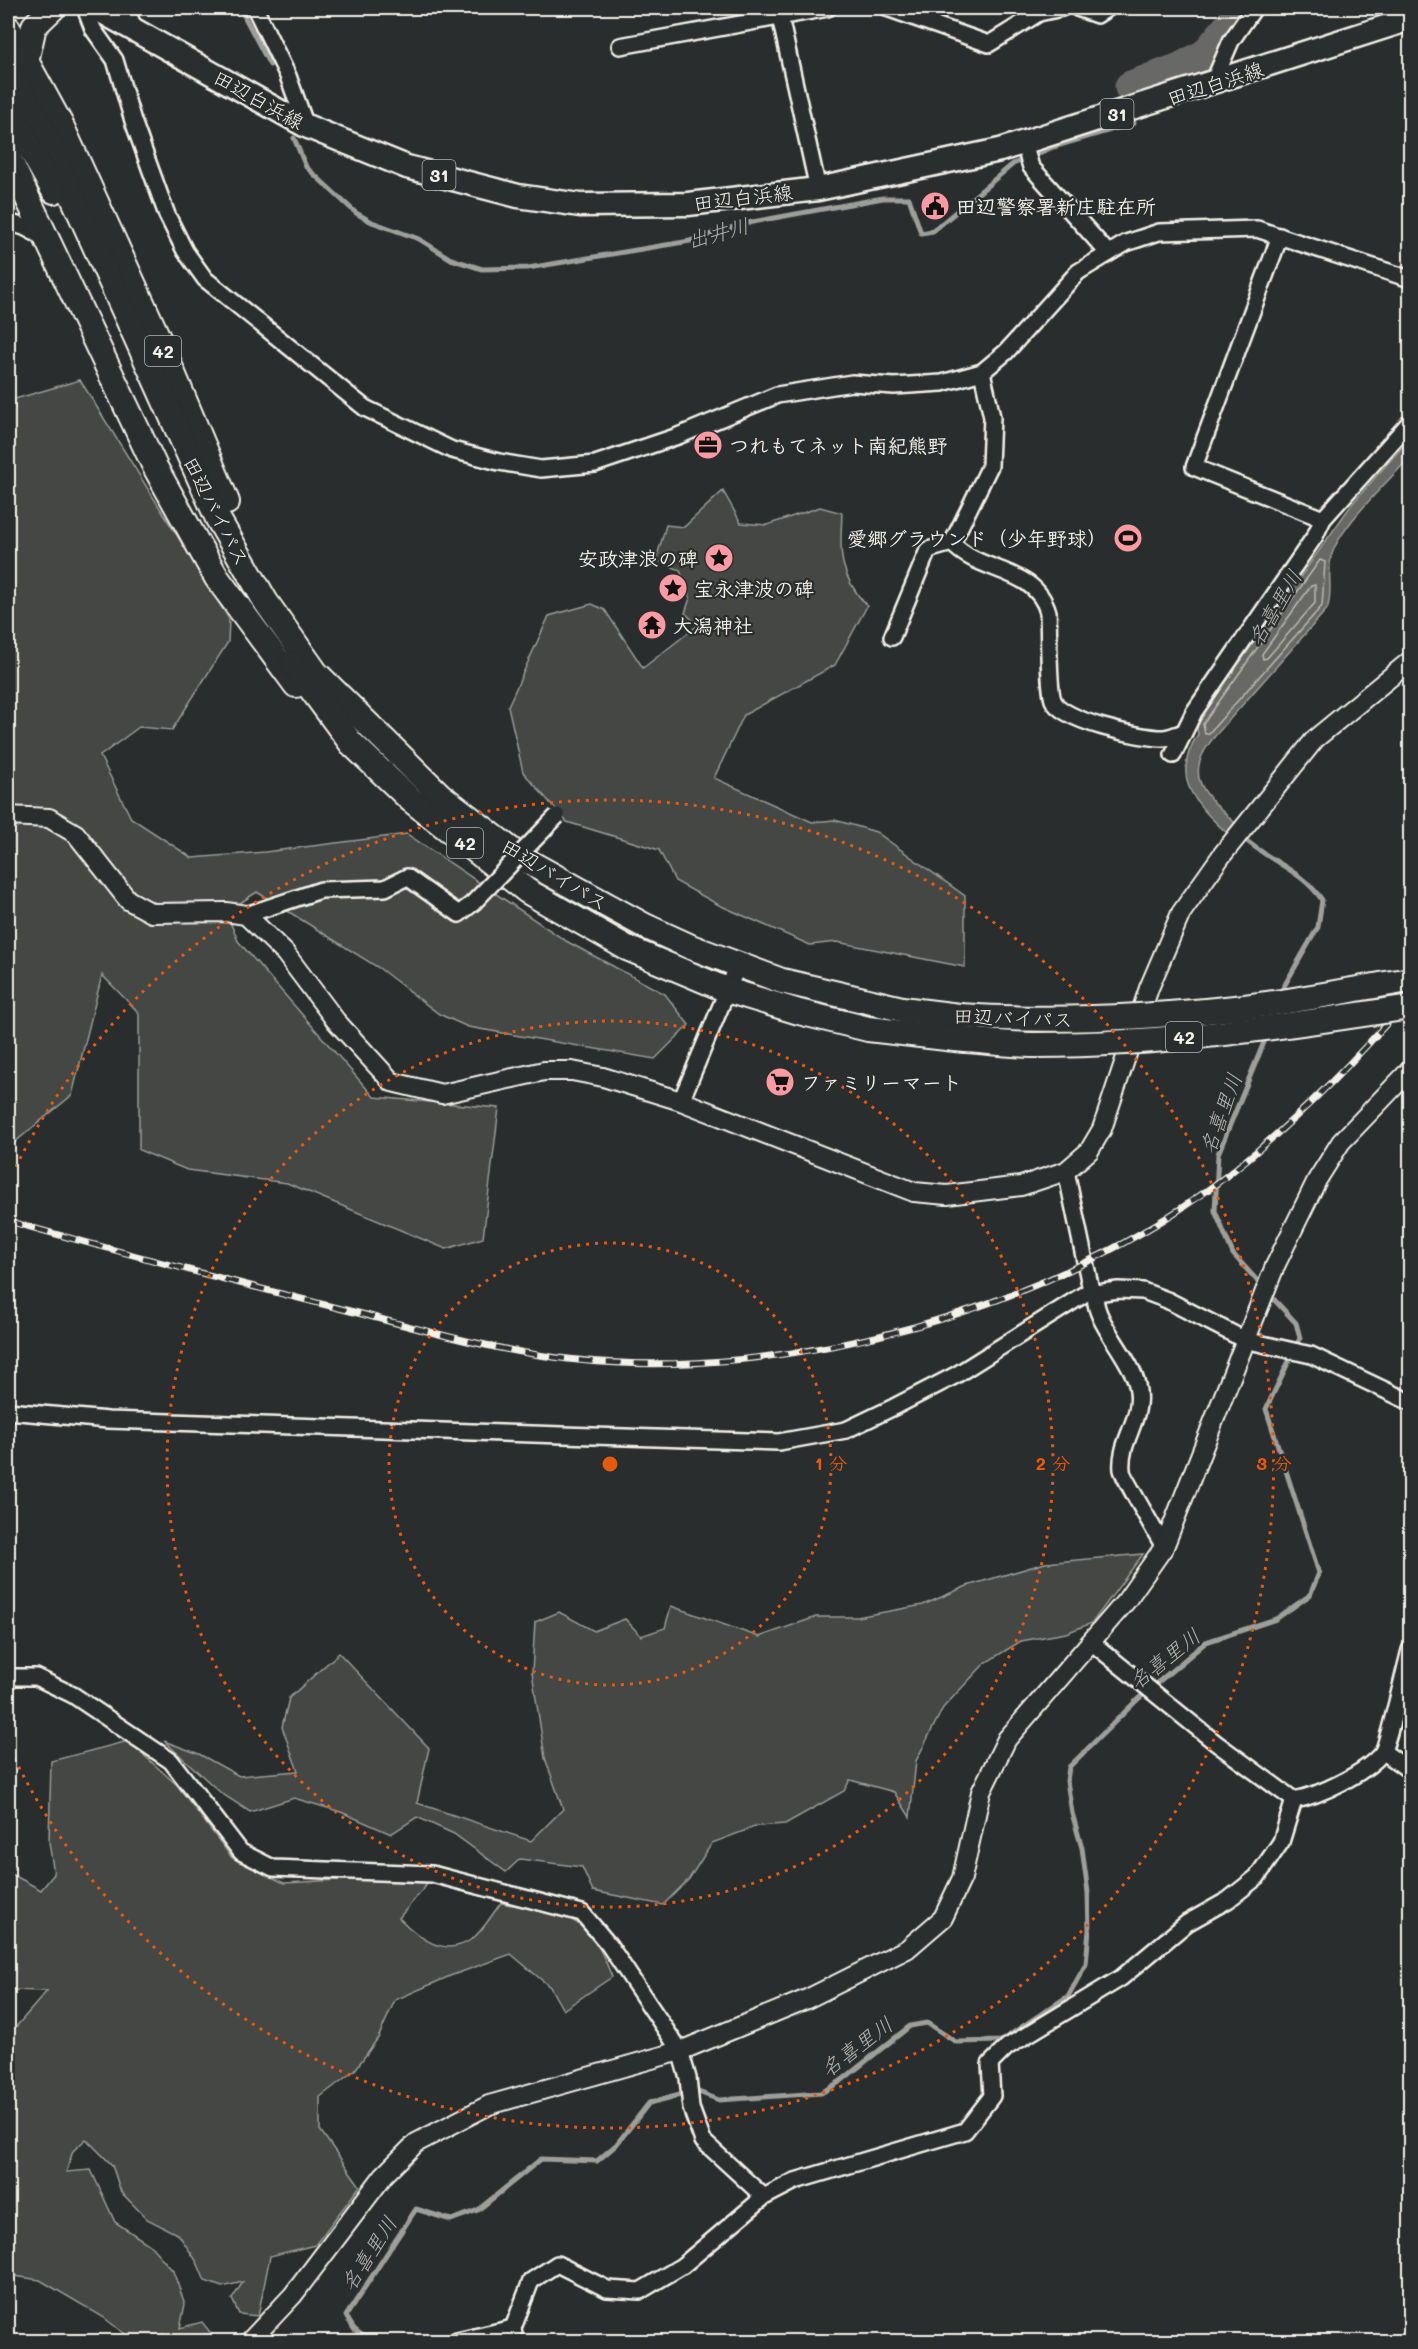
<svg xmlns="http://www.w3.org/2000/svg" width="1418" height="2349" viewBox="0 0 1418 2349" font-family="Mali,'Klee One',sans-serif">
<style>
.green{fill:#444645;stroke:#9c9c96;stroke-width:1.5}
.water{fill:#676866;stroke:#9f9f9a;stroke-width:1.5}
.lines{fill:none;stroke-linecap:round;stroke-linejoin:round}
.shore{stroke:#bcbab4;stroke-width:1.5}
.stream{stroke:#9f9f9a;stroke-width:5}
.river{stroke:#676866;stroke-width:33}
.minor-casing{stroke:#f4f1e8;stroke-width:20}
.tertiary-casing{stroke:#f4f1e8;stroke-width:22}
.primary-casing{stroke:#f4f1e8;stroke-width:27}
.trunk-casing{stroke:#f4f1e8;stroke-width:28}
.minor{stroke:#2a2d2e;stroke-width:15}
.tertiary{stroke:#2a2d2e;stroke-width:18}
.primary{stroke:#2a2d2e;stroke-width:22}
.trunk{stroke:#2a2d2e;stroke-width:24}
.rail-casing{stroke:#f4f1e8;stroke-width:7}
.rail{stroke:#2a2d2e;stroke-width:4.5;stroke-dasharray:14;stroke-linecap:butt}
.minor-bridge-casing{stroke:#f4f1e8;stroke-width:20;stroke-linecap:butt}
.trunk-bridge-casing{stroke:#f4f1e8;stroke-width:28;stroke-linecap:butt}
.minor-bridge{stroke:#2a2d2e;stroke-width:15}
.trunk-bridge{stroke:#2a2d2e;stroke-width:24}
.ring{fill:none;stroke:#e8590c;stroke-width:3;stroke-dasharray:3 6}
.labels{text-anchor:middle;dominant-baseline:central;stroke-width:4.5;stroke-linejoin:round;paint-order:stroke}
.shield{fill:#2a2d2e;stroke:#b7b6b0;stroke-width:1.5}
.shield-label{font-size:18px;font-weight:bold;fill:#f4f1e8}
.street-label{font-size:20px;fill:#f4f1e8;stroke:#2a2d2e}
.poi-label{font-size:20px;font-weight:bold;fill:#f4f1e8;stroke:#2a2d2e;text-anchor:start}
.water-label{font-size:21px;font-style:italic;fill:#b5b3ae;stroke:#2a2d2e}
.centre{fill:#e8590c;stroke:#2a2d2e;stroke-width:3}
.ring-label{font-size:18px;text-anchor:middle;font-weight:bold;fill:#e8590c;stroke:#2a2d2e;stroke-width:4.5;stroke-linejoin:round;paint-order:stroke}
</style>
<rect width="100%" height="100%" fill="#2a2d2e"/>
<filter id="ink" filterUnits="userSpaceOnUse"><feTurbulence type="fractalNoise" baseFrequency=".0167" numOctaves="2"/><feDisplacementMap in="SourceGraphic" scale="12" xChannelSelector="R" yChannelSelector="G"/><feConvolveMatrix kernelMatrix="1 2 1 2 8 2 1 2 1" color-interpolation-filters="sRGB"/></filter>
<g filter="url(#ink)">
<g class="green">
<polygon points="80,380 229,619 228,642 172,730 139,727 100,756 131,818 192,858 265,852 407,834 566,941 665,994 689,1025 655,1059 468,1027 439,1014 379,968 257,892 226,912 238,941 374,1097 499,1108 483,1238 446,1249 287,1183 187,1170 139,1150 139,1013 102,975 72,1095 10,1146 8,1145 8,401"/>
<path d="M723,491L741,523L767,525L820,507L842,513C840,553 838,574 867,606L835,665L744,715L714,778L812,822L835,820L876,832L965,896V967L837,942L810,945L719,905L675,881L659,850L567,822L523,772L508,706L549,616L592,604L605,610L643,668L698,625L685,613L690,598L680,570L656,560L666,525L684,527Z"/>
<polygon points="1143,1554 1092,1623 1066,1633 1021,1641 985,1663 943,1708 916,1761 910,1817 894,1792 850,1780 844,1791 785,1824 757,1826 712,1843 689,1879 663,1905 593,1891 582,1867 520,1859 506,1872 454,1834 417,1817 391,1834 341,1812 294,1798 250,1812 221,1793 164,1741 199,1754 239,1776 298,1771 282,1727 289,1698 339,1653 429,1748 417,1803 531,1841 563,1809 545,1758 532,1672 535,1622 559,1612 594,1631 625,1619 641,1636 665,1628 671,1606 759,1637 816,1617 857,1617 923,1605 967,1586 1045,1563"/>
<path d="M128,1741L177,1785L232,1858L284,1883L356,1879L428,1883L399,1918C418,1937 444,1959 472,1939C483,1931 492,1914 501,1903C525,1908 556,1910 577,1923C595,1933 605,1959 612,1977L563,2010L550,1987L511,1954L450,1976L395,2000L378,2038L355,2070L320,2097V2130L360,2186L315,2245L270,2256L258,2316L239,2314L232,2299L243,2282L222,2287L205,2281L197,2262L179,2235L147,2219L121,2192L112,2165L86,2139L73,2151L66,2172L91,2170L115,2222L150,2245L173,2271L185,2304L180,2328L202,2322L217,2341H166L163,2334L158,2341H134L103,2317L40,2280L8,2275V2089L13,2087L8,2081V2036L47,1991L8,1990V1872L41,1890L54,1874L49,1842L51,1761Z"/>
</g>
<path class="water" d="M1410,438V457C1389,481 1342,524 1332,554C1326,572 1334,592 1327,609L1215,736C1180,777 1206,795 1237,825L1229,835C1196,804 1169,779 1198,734L1196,724L1352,504Z"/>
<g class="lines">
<g class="shore">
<polygon points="1320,560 1325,562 1322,606 1209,733 1205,734 1203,724"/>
<polygon points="1315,585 1315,603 1267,658 1263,659 1262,654 1311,586"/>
</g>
<g class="stream">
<polyline points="240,8 270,65"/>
<polyline points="294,138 306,167 356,213 372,222 419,239 451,259 482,269 528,268 690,241 747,223 883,198 909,198 921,233 933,231 1013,164 1053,147 1134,123"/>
<path d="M1241,836C1268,861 1302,870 1322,900L1318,927L1279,995"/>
<polyline points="1262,1286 1233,1254 1215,1211 1218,1154 1267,1035"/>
<polyline points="370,2342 354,2329 346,2316 416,2209 451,2220 478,2210 541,2159 597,2161 616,2145 649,2103 696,2091 719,2100 821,2093 841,2081 910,2026 927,2023 956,2042 1001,2041 1068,1996 1086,1964 1089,1930 1088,1893 1082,1848 1072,1813 1067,1781 1069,1767 1138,1699 1206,1642 1276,1619 1310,1595 1319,1573 1266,1409 1300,1338 1296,1323 1268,1293"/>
</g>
<polyline class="river" points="1131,87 1180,69 1206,55 1245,8"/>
<g class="minor-casing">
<g id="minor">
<polyline points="85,8 93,29 115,60 133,121 167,215 185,251 205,279 365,408 452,450 499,462 541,469 595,464 678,436 777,395 852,383 894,386 942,383 982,372 1006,352 1078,272 1126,243 1159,232 1257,229 1410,279"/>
<polyline points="125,8 136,31"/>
<polyline points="255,8 288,76 306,126"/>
<polyline points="778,8 818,189"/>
<polyline points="887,8 989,44 1039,13 1062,8"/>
<polyline points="1077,8 1097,15 1108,8"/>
<polyline points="620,46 828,8"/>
<polyline points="1213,83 1231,41 1254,8"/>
<polyline points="1024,144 1031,167 1108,253"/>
<polyline points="8,222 24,227 45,238"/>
<polyline points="1280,236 1194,467 1323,519"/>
<path d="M952,543C979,574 1035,566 1048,612C1049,629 1048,687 1053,700C1061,721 1141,738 1163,738C1169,738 1175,735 1181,733"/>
<polyline points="892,637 928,550 952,543 990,466 992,417 982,372"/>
<polyline points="1173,755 1194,712 1315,536 1323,519 1410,422"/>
<polyline points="246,915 321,890 385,888 407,877 459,914 473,903"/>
<polyline points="681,1101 738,965"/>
<polyline points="1066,1171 1091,1290 1096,1293 1118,1290 1143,1291 1167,1300 1245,1340 1311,1355 1410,1402"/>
<path d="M1096,1293C1090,1318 1132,1358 1137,1385C1145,1418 1119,1439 1122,1470C1122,1475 1158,1536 1164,1547"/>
<polyline points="8,1411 108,1420 779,1442 846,1430 894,1407 956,1375 1091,1290"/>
<path d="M1091,1642L1216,1743L1294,1800C1319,1796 1366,1773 1382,1753C1387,1747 1406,1665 1410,1650"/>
<polyline points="8,1677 36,1677 73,1695 171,1761 241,1852 273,1868 432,1874 582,1913 609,1945 680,2051 688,2078 691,2108 703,2141 764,2197"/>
<polyline points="1384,1752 1410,1771"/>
<polyline points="453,2342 513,2328"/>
<polyline points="515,2342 513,2328 531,2281 557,2264 607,2289 640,2291 682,2266 764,2197 795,2181 965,2131 992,2096 990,2064 1007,2047 1121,1978 1187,1923 1228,1900 1257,1877 1281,1842 1294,1800"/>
</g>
</g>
<g class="tertiary-casing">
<g id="tertiary">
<polyline points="8,816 49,818 76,834 128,900 152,913 226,912 246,915 285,953 336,1021 392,1082 442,1094 544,1071 572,1071 603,1077 681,1101 914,1192 947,1195 1021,1186 1066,1171 1089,1151 1102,1129 1149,988 1181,913 1222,855 1315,739 1410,661"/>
<polyline points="249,2342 293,2295 384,2175 416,2143 489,2105 680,2051 807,1999 907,1949 943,1918 962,1878 981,1792 1007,1739 1126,1601 1164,1547 1275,1266 1317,1180 1341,1142 1410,1070"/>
</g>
</g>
<g class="primary-casing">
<polyline id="primary" points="95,8 306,126 407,167 518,196 580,205 688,204 818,189 1000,150 1410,19"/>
</g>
<g class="trunk-casing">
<g id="trunk">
<polyline points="8,28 61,125 159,340 227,502"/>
<polyline points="26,62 34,26 53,8"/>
<polyline points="8,68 39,122 218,519 266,602 316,673 440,795 523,859 645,926 691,947 782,981 902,1009 959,1016"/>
<polyline points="8,109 54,191"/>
<polyline points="8,157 155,467 191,532 217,578 296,685"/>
<polyline points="292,663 351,743 411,800 527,891 627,948 727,990 799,1012 868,1029 955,1039"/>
</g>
</g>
<use href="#minor" class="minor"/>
<use href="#tertiary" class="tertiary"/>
<use href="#primary" class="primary"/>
<use href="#trunk" class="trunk"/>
<g class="rail-casing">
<path id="rail" d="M8,1221C124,1253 240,1284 358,1313C427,1331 497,1351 568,1359C785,1384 1057,1309 1229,1174C1296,1121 1355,1061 1410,997"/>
</g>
<use href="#rail" class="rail"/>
<g class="minor-bridge-casing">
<polyline id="minor-bridge" points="473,903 557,816"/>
</g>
<g class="trunk-bridge-casing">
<g id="trunk-bridge">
<path d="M959,1016C1051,1022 1143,1018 1235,1008C1294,1002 1352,989 1410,980"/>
<path d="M955,1039C982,1041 1010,1045 1037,1045C1163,1045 1287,1026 1410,1007"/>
</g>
</g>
<use href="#minor-bridge" class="minor-bridge"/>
<use href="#trunk-bridge" class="trunk-bridge"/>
</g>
</g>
<g class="ring">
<circle cx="610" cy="1464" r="221"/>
<circle cx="610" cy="1464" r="443"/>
<path d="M8 1183A664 664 0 1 1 8 1745"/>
</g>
<defs>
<g id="civic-disc" transform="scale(1.5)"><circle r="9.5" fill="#ff9aa2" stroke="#2a2d2e"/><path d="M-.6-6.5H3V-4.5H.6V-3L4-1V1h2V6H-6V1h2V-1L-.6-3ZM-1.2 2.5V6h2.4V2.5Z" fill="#111"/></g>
<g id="office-disc" transform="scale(1.5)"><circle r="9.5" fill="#ff9aa2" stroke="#2a2d2e"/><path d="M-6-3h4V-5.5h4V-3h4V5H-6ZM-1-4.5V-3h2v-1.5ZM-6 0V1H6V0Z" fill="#111"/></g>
<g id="stadium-disc" transform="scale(1.5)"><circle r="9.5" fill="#ff9aa2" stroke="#2a2d2e"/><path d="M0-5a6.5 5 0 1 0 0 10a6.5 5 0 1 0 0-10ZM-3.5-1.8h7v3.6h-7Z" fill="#111"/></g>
<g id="sight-disc" transform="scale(1.5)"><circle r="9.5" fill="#ff9aa2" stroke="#2a2d2e"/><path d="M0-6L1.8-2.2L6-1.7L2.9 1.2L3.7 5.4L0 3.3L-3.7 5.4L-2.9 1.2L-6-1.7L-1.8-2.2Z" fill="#111"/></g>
<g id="temple-disc" transform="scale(1.5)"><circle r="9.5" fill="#ff9aa2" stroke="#2a2d2e"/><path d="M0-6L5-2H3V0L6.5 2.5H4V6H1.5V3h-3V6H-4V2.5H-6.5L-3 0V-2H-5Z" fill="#111"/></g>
<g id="supermarket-disc" transform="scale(1.5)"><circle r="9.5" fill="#ff9aa2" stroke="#2a2d2e"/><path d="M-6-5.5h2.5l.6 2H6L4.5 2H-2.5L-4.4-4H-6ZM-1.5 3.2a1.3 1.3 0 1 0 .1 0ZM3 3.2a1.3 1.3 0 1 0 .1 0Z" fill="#111"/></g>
</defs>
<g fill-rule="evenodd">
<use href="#civic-disc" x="935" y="206"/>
<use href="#office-disc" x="708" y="445"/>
<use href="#stadium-disc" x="1128" y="538"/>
<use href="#sight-disc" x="719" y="558"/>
<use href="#sight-disc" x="673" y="588"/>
<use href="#temple-disc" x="652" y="625"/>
<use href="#supermarket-disc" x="780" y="1082"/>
</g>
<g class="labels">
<g class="shield">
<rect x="1100.5" y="99" width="33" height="30" rx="4.5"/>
<rect x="422.5" y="160" width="33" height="30" rx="4.5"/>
<rect x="145" y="336" width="36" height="30" rx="4.5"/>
<rect x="447" y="828" width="36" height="30" rx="4.5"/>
<rect x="1166" y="1022" width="36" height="30" rx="4.5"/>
</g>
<g class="shield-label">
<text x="1117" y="114">31</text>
<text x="439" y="175">31</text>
<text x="163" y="351">42</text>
<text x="465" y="843">42</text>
<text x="1184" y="1037">42</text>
</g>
<g class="street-label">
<text transform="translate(1215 83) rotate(-18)">田辺白浜線</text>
<text transform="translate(259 99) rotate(29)">田辺白浜線</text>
<text transform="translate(743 197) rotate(-7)">田辺白浜線</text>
<text transform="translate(217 511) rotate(63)">田辺バイパス</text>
<text transform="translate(555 874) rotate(31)">田辺バイパス</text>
<text transform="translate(1013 1017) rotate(2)">田辺バイパス</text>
</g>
<g class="poi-label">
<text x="956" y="206">田辺警察署新庄駐在所</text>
<text x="729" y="445">つれもてネット南紀熊野</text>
<text x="1107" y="538" text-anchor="end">愛郷グラウンド（少年野球）</text>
<text x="698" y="558" text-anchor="end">安政津浪の碑</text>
<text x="694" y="588">宝永津波の碑</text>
<text x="673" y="625">大潟神社</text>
<text x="801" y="1082">ファミリーマート</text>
</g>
<g class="water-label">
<text transform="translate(718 232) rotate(-15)">出井川</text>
<text transform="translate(1274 607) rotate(-59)">名喜里川</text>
<text transform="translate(1220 1113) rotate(-70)">名喜里川</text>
<text transform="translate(1164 1658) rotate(-38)">名喜里川</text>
<text transform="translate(856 2046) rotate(-37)">名喜里川</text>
<text transform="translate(368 2253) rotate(-57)">名喜里川</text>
</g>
</g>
<circle cx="610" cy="1464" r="9" class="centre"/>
<g class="ring-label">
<text x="831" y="1470">1 分</text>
<text x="1053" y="1470">2 分</text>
<text x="1274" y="1470">3 分</text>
</g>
<rect width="1418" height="2349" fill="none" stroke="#2a2d2e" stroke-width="30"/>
<rect x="15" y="15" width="1388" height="2319" fill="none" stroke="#f4f1e8" stroke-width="2" filter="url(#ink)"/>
</svg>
